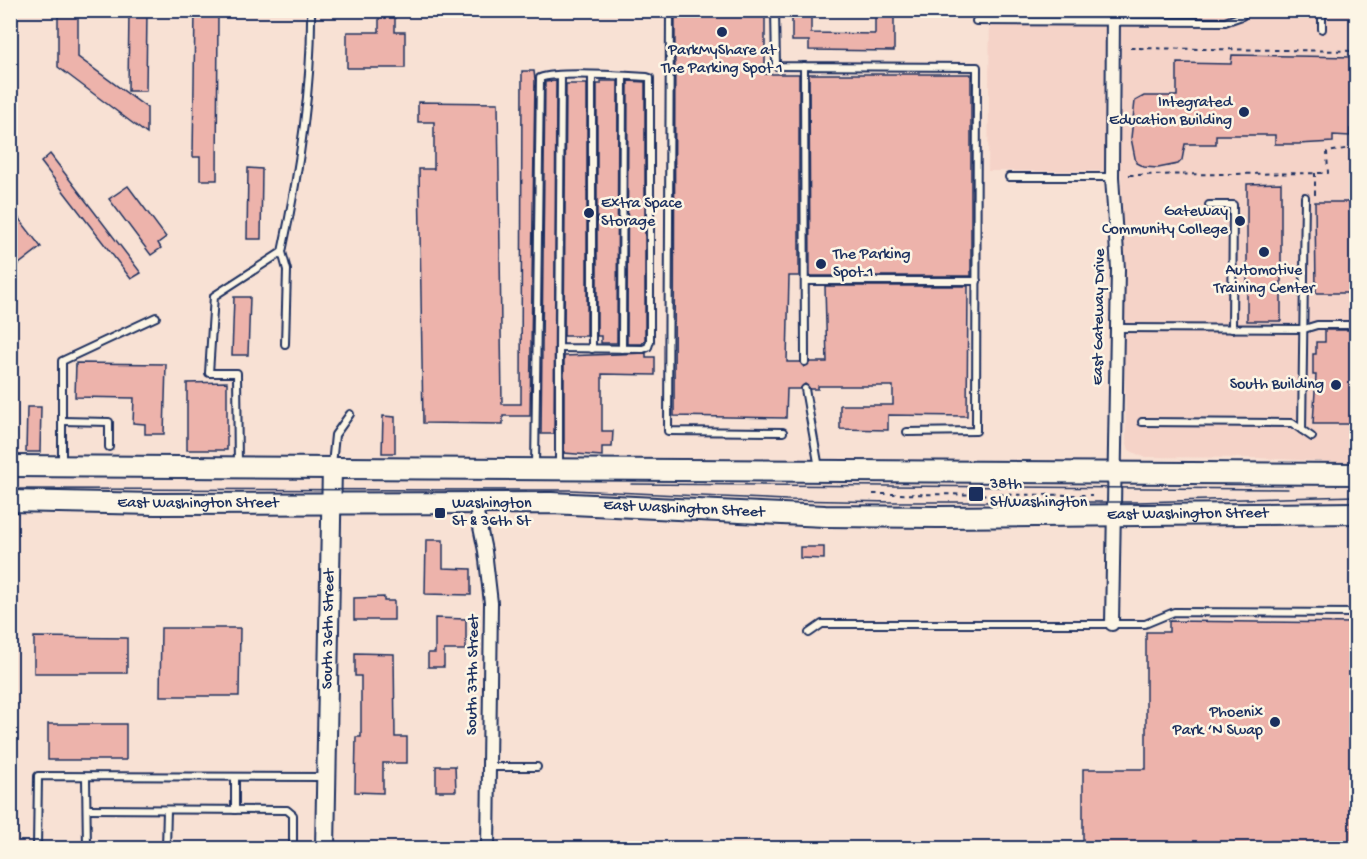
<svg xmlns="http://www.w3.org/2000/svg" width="1367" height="859" viewBox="0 0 1367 859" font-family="'Gochi Hand',sans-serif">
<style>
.built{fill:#f5d3c8}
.building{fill:#edb3ab;stroke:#1b2f5e;stroke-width:1.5}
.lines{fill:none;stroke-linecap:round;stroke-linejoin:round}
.lane-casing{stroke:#1b2f5e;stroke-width:10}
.street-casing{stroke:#1b2f5e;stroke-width:16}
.secondary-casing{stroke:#1b2f5e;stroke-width:22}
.primary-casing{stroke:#1b2f5e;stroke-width:24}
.path{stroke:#1b2f5e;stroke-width:2;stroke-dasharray:4.5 4.5;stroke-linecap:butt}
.lane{stroke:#fcf5e5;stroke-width:6}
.street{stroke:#fcf5e5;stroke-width:12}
.secondary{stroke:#fcf5e5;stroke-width:18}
.primary{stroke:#fcf5e5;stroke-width:20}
.tram{stroke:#1b2f5e;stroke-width:1.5}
.poi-dot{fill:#1b2f5e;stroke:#fcf5e5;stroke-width:2}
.labels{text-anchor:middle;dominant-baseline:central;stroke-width:5;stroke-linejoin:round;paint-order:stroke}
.poi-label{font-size:16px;fill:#1b2f5e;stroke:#fcf5e5;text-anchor:end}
.street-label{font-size:16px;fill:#1b2f5e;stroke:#fcf5e5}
</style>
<rect width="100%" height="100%" fill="#f8e1d4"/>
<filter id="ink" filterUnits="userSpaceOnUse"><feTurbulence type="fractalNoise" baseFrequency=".0167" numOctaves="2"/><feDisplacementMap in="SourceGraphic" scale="12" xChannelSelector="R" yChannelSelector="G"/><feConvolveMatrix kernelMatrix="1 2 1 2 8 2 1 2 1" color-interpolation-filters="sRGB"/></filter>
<g filter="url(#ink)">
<polygon class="built" points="990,11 1356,11 1356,463 1257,458 1143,457 1129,450 1126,440 1121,171 988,171"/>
<g class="building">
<polygon points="58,10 78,10 78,57 147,108 147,134 58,67"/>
<polygon points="129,10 147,10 146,91 128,91"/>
<polygon points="195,10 218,10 217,180 200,180 200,157 193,157"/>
<polygon points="675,10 765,10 765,74 799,74 799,276 789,276 787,362 800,362 804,367 810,362 827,362 825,286 968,286 967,416 888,415 888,430 840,429 840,405 893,405 893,386 818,386 818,389 810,389 805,384 800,389 787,389 786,418 674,416"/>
<polygon points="792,10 811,10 811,33 875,34 875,10 894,10 894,51 809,50 809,41 792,41"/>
<polygon points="379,17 395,17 395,32 405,32 405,68 347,68 347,32 379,32"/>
<polygon points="1232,55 1355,57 1356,129 1350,129 1350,136 1333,135 1333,142 1298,144 1275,144 1275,135 1216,135 1216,144 1185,144 1182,160 1178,164 1158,168 1144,167 1136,163 1131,138 1135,101 1144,96 1177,96 1177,63 1231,64"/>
<polygon points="522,71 534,71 535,80 530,416 503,416 503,424 423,423 419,169 434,169 434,122 418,122 418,102 498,103 502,404 521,404"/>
<polygon points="809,74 971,74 971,276 810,276"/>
<polygon points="556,81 554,434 541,434 545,82"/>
<polygon points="601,81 618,81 617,343 601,343 601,336 597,336 597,84 601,84"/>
<polygon points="628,81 645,82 645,340 642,344 627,344"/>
<polygon points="566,84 587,84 587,336 564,336"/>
<polygon points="50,154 141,273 131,279 41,162"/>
<polygon points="248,168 262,169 261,239 247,239"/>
<polygon points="1281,183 1281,321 1247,321 1247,184"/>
<polygon points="128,186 166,237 158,243 161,248 151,255 109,199"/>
<polygon points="1315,202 1356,202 1356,293 1316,293"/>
<polygon points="10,207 41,247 10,271"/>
<polygon points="234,297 250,297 248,355 232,355"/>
<polygon points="1325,330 1356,330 1356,420 1350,420 1350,424 1313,424 1316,375 1313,375 1313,354 1316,354 1316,342 1325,342"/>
<polygon points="646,353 646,357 655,357 655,375 602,374 602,431 613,431 612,447 602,447 602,456 564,453 564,356"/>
<polygon points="76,363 166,364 164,434 145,434 145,424 133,423 134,398 75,397"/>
<polygon points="227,382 227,450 187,450 187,383"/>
<polygon points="27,407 41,407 40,452 26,452"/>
<polygon points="383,416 395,417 395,453 382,453"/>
<polygon points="426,540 443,540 443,568 471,569 471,595 425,594"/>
<polygon points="800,547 824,547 824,559 800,558"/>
<polygon points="384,597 384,601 394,601 394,620 354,620 354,598"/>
<polygon points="435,618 466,619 466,650 444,650 444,667 428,667 428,653 435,653"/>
<polygon points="1169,621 1356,623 1356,849 1083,849 1083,769 1146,769 1146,632 1169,632"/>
<polygon points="161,628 240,628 239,696 160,696"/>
<polygon points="34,637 127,638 127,673 34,673"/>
<polygon points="355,653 394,654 395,737 407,737 407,763 383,763 383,793 355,792 356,737 361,737 361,676 355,676"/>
<rect x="48" y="724" width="78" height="36"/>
<polygon points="436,766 455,766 456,791 436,791"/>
</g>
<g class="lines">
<g class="lane-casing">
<g id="lane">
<polyline points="670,10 668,431 783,432"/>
<polyline points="775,10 776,66 977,67 976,431 907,432"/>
<polyline points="1322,10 1322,29"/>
<polyline points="976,21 1225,22 1242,16 1242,10"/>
<polyline points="804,66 805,362"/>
<polyline points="592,76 592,349"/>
<polyline points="1009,177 1112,177"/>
<polyline points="1209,205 1233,205 1232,329"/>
<polyline points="282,252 287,270 285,344"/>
<polyline points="805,281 977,281"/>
<polyline points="1118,328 1304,329 1317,325 1356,325"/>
<polyline points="559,348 559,468"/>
<polyline points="622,349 623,76"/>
<polyline points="805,389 819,468"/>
<polyline points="62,421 109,422 109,447"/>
<polyline points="1142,422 1292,423 1312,437"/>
<polyline points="1302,430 1305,197"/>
<polyline points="62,462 62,361 156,317"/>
<polyline points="332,465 335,435 350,414"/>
<path d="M238,466L237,373H209L214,296L282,252C299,173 312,91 311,10"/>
<path d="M535,468L540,78C558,71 624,76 647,77L650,78V341L648,347L643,349L559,348L561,76"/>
<polyline points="809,633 822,624 1145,624 1174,612 1356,613"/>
<polyline points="489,767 537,767"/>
<polyline points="86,777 87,848"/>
<polyline points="87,809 287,810 293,815 293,848"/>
<polyline points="235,810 235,777"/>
<polyline points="37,848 38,776 323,777"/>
<polyline points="166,848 167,810"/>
</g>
</g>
<g class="street-casing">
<g id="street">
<polyline points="475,503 485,551 491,603 488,848"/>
<polyline points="1112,624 1118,269 1112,177 1113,10"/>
</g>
</g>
<g class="secondary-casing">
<g id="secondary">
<path id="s1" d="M325,848L332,467"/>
</g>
</g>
<g class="primary-casing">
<g id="primary">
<polyline points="10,466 1356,474"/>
<path id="s2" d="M10,501L156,504L551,503L825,516L939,517L1356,513"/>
</g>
</g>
<g class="path">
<polyline points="1130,48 1356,51"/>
<polyline points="1355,60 1356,60"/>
<polyline points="1350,133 1356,133"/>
<polyline points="1129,175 1328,173 1327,152 1356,147"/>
<polyline points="1315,195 1315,173"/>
<polyline points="873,494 1092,495"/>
</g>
<use href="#lane" class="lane"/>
<use href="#street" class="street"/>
<use href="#secondary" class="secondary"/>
<use href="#primary" class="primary"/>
<g class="tram">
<polyline points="631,484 1288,489"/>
<polyline points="10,489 571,490 786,500 893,502 1138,502 1356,496"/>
</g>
</g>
</g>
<g class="poi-dot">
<circle cx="722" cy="32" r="6"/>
<circle cx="1244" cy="112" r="6"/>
<circle cx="589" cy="213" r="6"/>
<circle cx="1240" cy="221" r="6"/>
<circle cx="1264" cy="252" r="6"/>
<circle cx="821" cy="264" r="6"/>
<circle cx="1336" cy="385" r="6"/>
<rect x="968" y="486" width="16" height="16" rx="3"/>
<rect x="434" y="507" width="12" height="12" rx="3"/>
<circle cx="1275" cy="722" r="6"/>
</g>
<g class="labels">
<g class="poi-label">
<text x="722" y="51" text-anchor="middle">ParkMyShare at<tspan x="722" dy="18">The Parking Spot 1</tspan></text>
<text x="1232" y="103">Integrated<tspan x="1232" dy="18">Education Building</tspan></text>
<text x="601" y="204" text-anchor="start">Extra Space<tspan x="601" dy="18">Storage</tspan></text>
<text x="1228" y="212">GateWay<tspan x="1228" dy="18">Community College</tspan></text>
<text x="833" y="255" text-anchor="start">The Parking<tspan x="833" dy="18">Spot 1</tspan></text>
<text x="1264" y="271" text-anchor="middle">Automotive<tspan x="1264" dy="18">Training Center</tspan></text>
<text x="1324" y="385">South Building</text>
<text x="990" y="485" text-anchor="start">38th<tspan x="990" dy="18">St/Washington</tspan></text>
<text x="452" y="504" text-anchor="start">Washington<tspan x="452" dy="18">St &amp; 36th St</tspan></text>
<text x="1263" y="713">Phoenix<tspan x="1263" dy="18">Park ‘N Swap</tspan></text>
</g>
<g class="street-label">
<text transform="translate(1100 317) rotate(-89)">East Gateway Drive</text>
<text stroke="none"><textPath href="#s2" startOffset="188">East Washington Street</textPath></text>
<text stroke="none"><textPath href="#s2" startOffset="674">East Washington Street</textPath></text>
<text stroke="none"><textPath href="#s2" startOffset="1178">East Washington Street</textPath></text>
<text stroke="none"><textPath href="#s1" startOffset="219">South 36th Street</textPath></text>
<text transform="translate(474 675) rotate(-89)">South 37th Street</text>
</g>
</g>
<rect width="1367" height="859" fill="none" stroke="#fcf5e5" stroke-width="36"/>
<rect x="18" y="18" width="1331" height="823" fill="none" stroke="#1b2f5e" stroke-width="2" filter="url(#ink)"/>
</svg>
